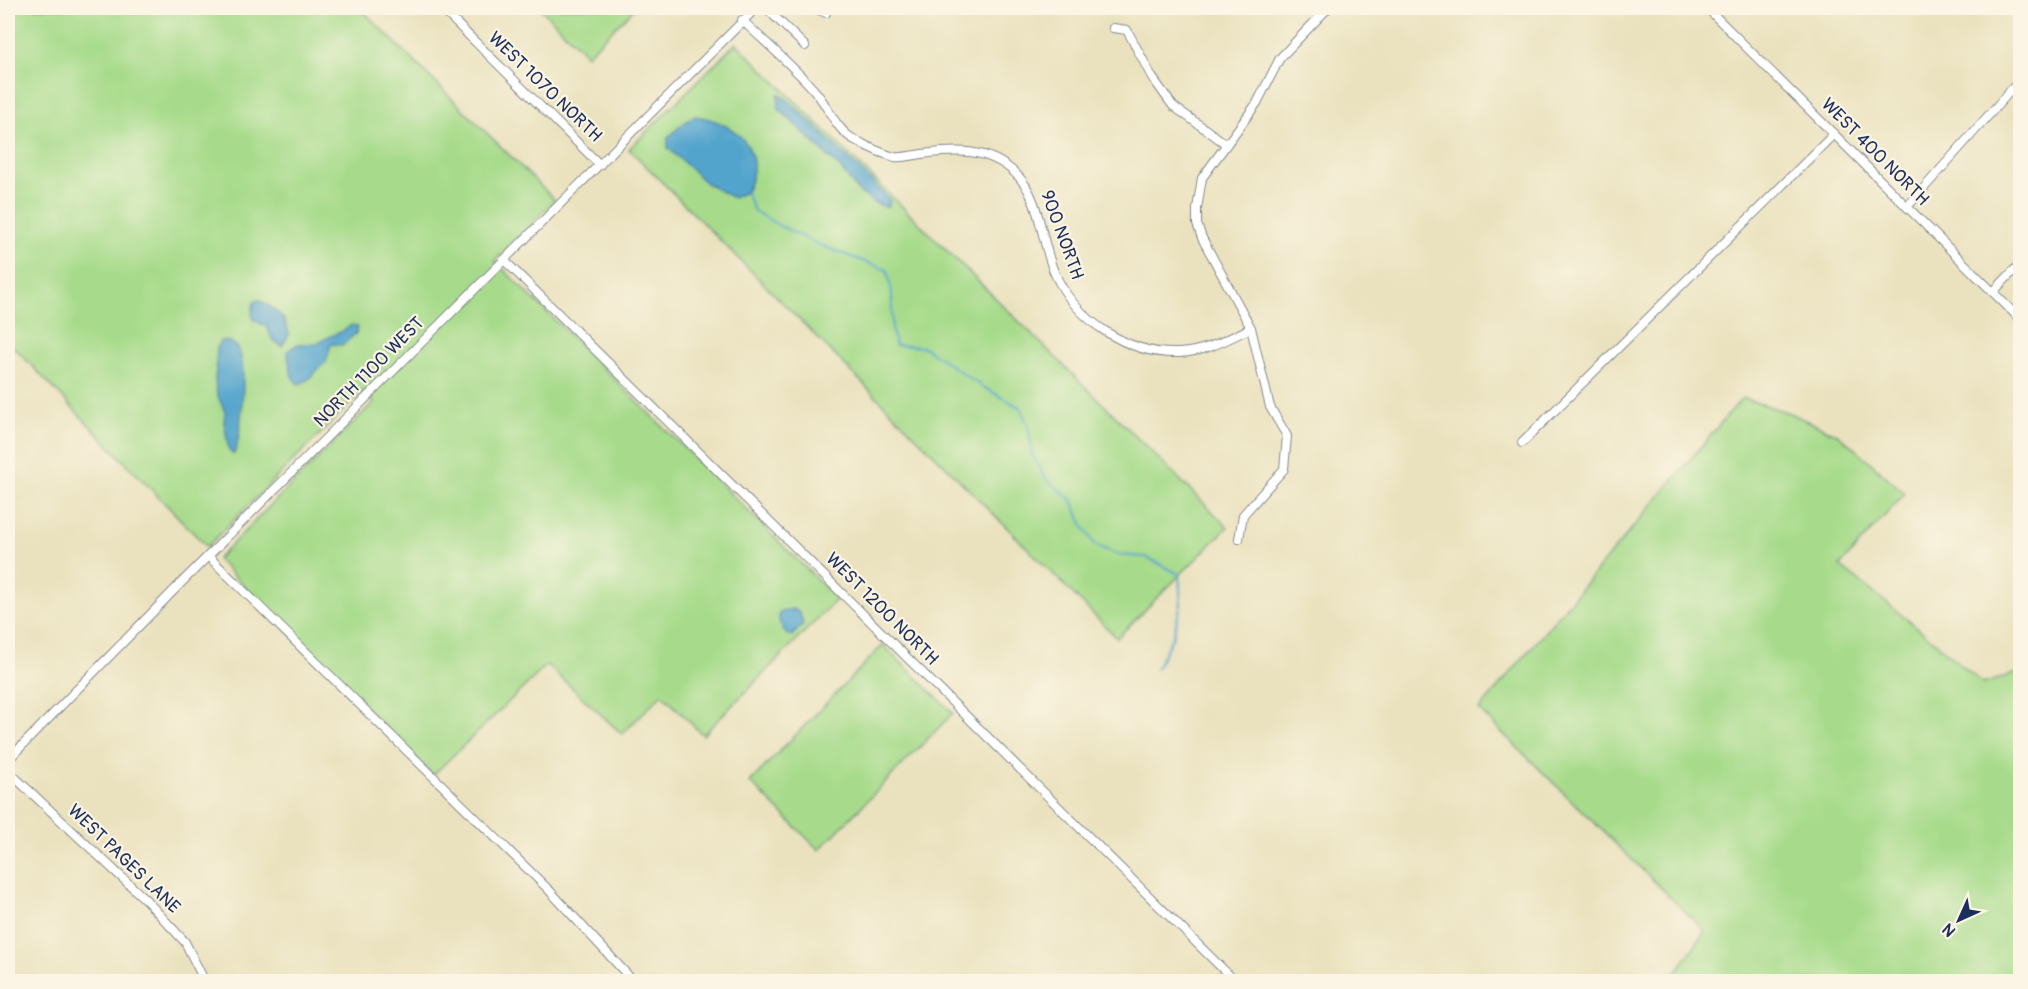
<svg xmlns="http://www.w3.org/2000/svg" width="2028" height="989" viewBox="0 0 2028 989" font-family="Pangolin,sans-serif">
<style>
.green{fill:#a7db8b;stroke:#618574;stroke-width:1.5}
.water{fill:#53a4cd;stroke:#376a96;stroke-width:1.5}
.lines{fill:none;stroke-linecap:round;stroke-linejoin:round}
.stream{stroke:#53a4cd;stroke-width:2}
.minor-casing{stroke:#82888e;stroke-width:10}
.minor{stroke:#fff;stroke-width:8}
.labels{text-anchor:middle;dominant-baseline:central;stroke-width:4.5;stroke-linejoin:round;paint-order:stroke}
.street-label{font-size:18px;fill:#1b2f5e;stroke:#fcf5e5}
</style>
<rect width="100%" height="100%" fill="#fcf5e5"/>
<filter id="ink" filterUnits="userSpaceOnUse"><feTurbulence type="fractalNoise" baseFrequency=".0167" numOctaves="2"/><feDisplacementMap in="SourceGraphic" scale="12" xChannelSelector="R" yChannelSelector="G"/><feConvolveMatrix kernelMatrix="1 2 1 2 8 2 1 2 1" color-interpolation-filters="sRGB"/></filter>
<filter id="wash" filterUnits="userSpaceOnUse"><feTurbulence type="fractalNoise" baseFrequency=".008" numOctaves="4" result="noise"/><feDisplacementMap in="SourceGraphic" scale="24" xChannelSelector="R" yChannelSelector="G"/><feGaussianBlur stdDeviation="1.35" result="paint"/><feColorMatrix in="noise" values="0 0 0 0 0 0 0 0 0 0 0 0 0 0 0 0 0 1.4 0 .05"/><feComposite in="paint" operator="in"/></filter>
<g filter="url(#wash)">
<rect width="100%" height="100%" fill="#eae2be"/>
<g class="green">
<polygon points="8,8 360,8 555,200 495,261 837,599 703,735 662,694 622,734 547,665 433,775 217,559 374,402 363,391 207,547 8,341"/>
<polygon points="540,8 635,8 587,55"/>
<polygon points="736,43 1228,527 1117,638 629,149"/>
<polygon points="1742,398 1790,413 1839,435 1905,493 1840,566 1933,640 1983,684 2020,672 2020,981 1670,981 1705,931 1479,710"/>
<polygon points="883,645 953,713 819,850 750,782"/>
</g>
<g class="water">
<polygon points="778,94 788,100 884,193 890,201 888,208 873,202 858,191 840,168 779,109"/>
<path d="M694,116C735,121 768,150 746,192L733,198L706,183L668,148V138L680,126Z"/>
<path d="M259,300C274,309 286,314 289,335L282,346L273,341L267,327L253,319L252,312L254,302Z"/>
<path d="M351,325L358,327L356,333L343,345L331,344L326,362C315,369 311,382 298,384L292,377L287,351L298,344H318C328,334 341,335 351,325Z"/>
<path d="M220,341C228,340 236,344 239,351C247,366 241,440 234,454L229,451L224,422L225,412L217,394L215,382L217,348Z"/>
<path d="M791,609C800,610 801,616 803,624L792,636L786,634L779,621V613Z"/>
</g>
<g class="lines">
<polyline class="stream" points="746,192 754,211 780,226 822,246 887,270 892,293 892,329 895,345 924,347 983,387 1021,408 1028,426 1033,456 1046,479 1072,500 1082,524 1095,545 1119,555 1146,557 1179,574 1181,604 1173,636 1156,669"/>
</g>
</g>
<g filter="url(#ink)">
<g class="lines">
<g class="minor-casing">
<g id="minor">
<polyline points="441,8 600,165"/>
<polyline points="766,8 805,46"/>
<polyline points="814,8 826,13"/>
<polyline points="1707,8 2020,319"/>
<path d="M742,20C766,43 792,65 814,90C829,106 835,131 857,141C868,147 883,154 895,157C903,158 914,155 922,154C957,150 988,147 1016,174C1041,197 1041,244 1055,274C1076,320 1128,355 1179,353C1205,352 1228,339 1251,328"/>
<polyline points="1113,28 1127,30 1152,77 1173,106 1226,144"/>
<polyline points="1907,207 2020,80"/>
<polyline points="504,260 1236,982"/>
<polyline points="1993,292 2020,264"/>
<polyline points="1522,443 1834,134"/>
<polyline points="1239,539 1243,515 1284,469 1287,436 1270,407 1251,328 1202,238 1197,224 1197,209 1202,178 1257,103 1280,58 1328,8"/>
<polyline points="208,556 549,890 634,982"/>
<polyline points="8,760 184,580 756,8"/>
<polyline points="8,771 146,900 185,942 205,982"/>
</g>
</g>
<use href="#minor" class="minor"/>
</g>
</g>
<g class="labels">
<g class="street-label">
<text transform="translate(545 87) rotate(44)">WEST 1070 NORTH</text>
<text transform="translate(1875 152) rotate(45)">WEST 400 NORTH</text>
<text transform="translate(1062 235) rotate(70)">900 NORTH</text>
<text transform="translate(369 372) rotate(-45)">NORTH 1100 WEST</text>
<text transform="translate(882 609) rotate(45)">WEST 1200 NORTH</text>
<text transform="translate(124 859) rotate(44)">WEST PAGES LANE</text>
</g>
</g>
<rect width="2028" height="989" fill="none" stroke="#fcf5e5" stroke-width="30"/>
<g transform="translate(1959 920) rotate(225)" stroke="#fcf5e5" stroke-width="4.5" paint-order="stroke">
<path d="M0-4.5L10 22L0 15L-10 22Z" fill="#1b2f5e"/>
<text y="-9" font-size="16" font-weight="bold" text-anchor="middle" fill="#1b2f5e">N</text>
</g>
</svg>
